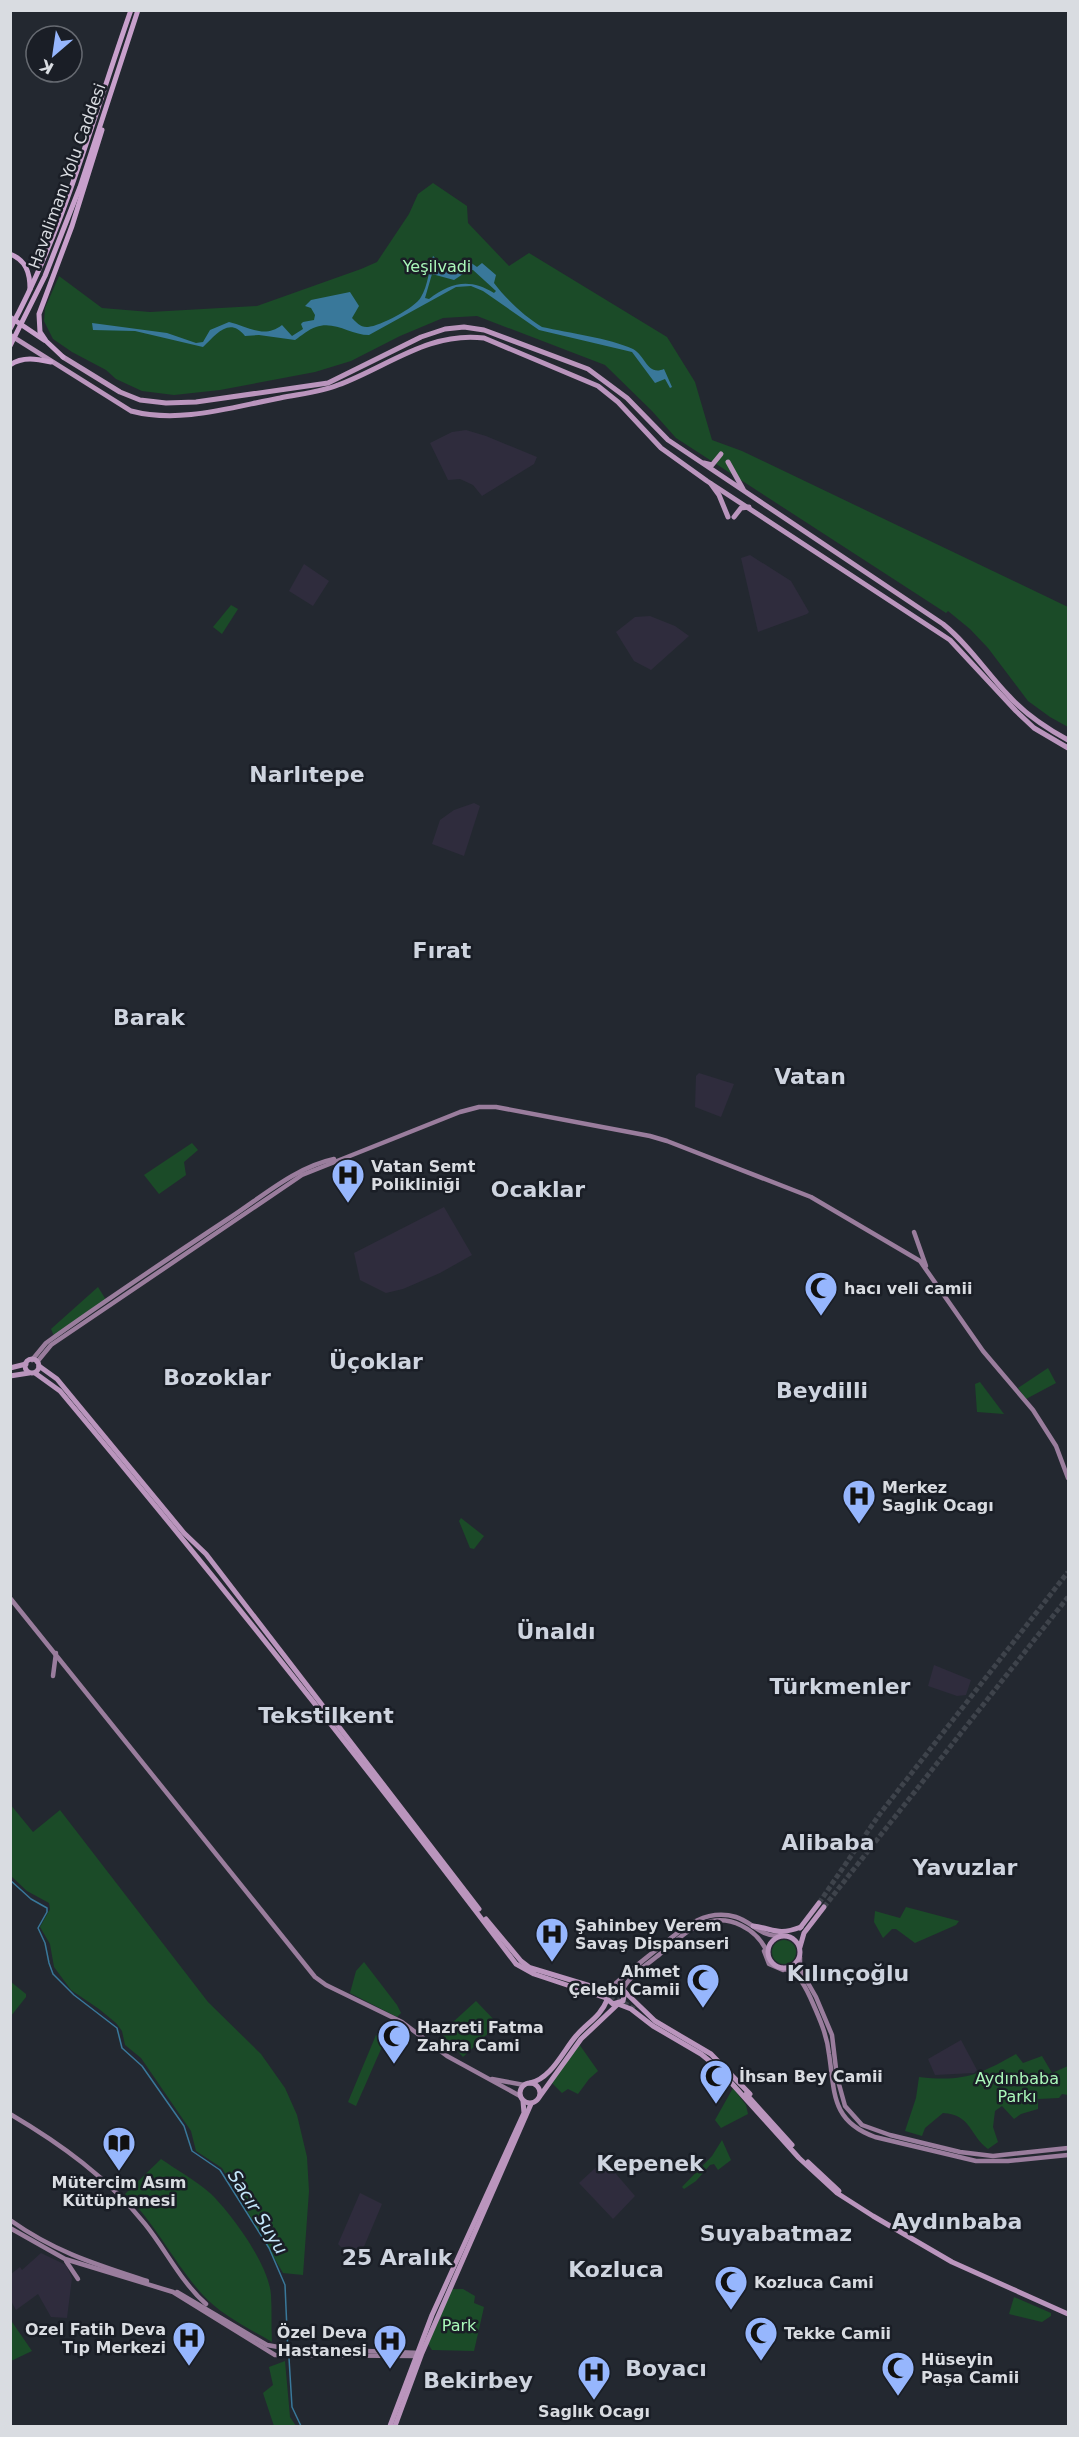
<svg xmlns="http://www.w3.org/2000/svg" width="1079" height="2437" viewBox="0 0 1079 2437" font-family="'DejaVu Sans',sans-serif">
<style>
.education{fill:#2f2c3d}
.green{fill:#1b4b28}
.water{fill:#39789a;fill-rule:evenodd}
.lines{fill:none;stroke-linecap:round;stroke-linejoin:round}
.stream{stroke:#39789a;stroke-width:1.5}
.primary-tunnel{stroke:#3e434b;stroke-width:5;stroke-dasharray:5 2.5;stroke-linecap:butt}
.secondary{stroke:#9a7d9d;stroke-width:4.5}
.primary{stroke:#ba95bd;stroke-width:5}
.trunk{stroke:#c8a0cc;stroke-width:5}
.labels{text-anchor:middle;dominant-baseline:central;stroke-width:5;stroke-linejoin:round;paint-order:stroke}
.street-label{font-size:16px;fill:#d9dce1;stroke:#1a1e26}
.park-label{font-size:16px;fill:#aaf8ba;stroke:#1a1e26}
.poi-label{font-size:16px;font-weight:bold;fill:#d9dce1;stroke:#1a1e26;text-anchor:start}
.water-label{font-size:18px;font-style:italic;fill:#c5e7fb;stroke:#1a1e26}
.district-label{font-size:22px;font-weight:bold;fill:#ced4df;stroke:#1a1e26}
</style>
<rect width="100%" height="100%" fill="#232830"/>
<g class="education">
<polygon points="466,430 486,436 537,457 534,464 482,496 473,485 460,479 448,480 430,443 452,432"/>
<polygon points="750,555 791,581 809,612 807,614 758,632 741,558"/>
<polygon points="304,564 329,581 313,606 289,591"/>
<polygon points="650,616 675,626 689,636 651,670 634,661 616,632 635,617"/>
<polygon points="474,803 480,806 464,856 432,844 440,820 454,810"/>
<polygon points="699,1073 734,1084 721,1117 695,1107 696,1076"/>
<polygon points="444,1207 472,1255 440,1273 403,1289 386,1293 360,1280 354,1253"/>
<polygon points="934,1665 971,1680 966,1695 957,1696 928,1686"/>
<polygon points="961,2040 977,2070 974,2073 935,2075 928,2059"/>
<polygon points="604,2160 635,2196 613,2219 579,2183"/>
<polygon points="360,2193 382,2204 363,2249 341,2247 338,2244"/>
<polygon points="41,2253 66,2265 72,2278 67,2318 51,2317 38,2294 16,2310 11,2301 11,2274 20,2267 22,2270"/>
</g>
<g class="green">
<polygon points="433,183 467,206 468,223 509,266 529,253 667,337 695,382 712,440 742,451 1068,607 1068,727 1050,717 1028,701 988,648 970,629 948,611 946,613 676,438 652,411 605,365 477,316 443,318 400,336 351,361 315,372 220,390 174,395 142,391 116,379 106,370 72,352 53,339 44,321 45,308 59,276 102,308 150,312 257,306 361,269 377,262 409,214 418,194"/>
<polygon points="231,605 238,609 222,634 213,627"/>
<polygon points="192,1143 198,1150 184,1162 186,1175 159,1194 144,1175"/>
<polygon points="98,1287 106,1300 54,1336 51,1329"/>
<polygon points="1048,1368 1056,1383 1026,1399 1018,1388"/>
<polygon points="980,1382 1004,1414 977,1412 975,1384"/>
<polygon points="461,1518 484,1536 474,1549 470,1548 459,1521"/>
<polygon points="10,1804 33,1832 60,1810 208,2002 261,2054 285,2088 297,2115 307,2157 309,2191 303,2275 283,2273 222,2168 196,2151 191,2131 141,2058 125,2045 122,2031 116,2023 99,2009 71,1990 54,1967 50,1944 40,1927 50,1909 49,1903 27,1891 11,1876"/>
<polygon points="906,1907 959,1921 956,1925 915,1943 896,1929 892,1929 883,1938 874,1922 875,1911 900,1918"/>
<circle cx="784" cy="1952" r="12"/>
<polygon points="364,1962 397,2005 401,2013 397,2017 350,1993 356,1971"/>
<polygon points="11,1982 26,1994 26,1997 11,2016"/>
<polygon points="476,2001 498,2024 463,2057 441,2033"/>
<polygon points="376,2035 385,2040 356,2106 348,2102"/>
<polygon points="579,2044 598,2071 589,2079 578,2094 568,2089 562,2093 552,2083"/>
<path d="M1016,2054L1023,2063L1042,2056L1052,2073L1068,2066V2095L1062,2094L1059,2098L1038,2099V2109L1021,2114L1014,2119L1002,2106L995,2111L993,2127L998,2142L988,2149C969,2135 972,2115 943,2113L925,2128L922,2136L905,2131L916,2098L919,2077C963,2082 979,2075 1016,2054Z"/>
<polygon points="733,2088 746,2105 748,2114 721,2128 715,2120"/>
<polygon points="722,2140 731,2160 718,2170 714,2164 710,2165 696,2181 684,2189 682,2187 712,2156"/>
<path d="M161,2159C177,2170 195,2180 210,2193C232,2214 269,2265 271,2295C272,2311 271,2326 272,2342C248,2328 221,2315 202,2294C174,2263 156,2224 125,2194Z"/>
<polygon points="452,2289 463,2289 475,2296 474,2303 484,2307 474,2351 432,2350 428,2344"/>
<polygon points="1014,2297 1051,2313 1051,2316 1042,2322 1009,2314"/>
<polygon points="10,2319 32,2351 11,2361 10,2361"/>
<polygon points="285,2361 290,2417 296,2426 274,2426 263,2393 273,2385 269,2367"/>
</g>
<path class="water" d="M433,256C451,271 448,264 467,260L477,267L482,263L496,275L494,283C506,299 525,317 542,327C569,333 609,338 633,349C646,356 647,376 664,369L672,387L670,388L665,379L655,383L632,352L539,330L483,291L471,286L456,287L369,335C351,335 334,320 316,327C309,329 301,336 295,340L259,335L245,336C229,316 216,335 203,347L135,331L93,330L92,323L167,333L196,343L203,342L210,330L229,322C249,327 264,339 282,325L292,336L303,329L301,324L303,322L314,320L315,315L311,308L305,306L311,300L350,292L359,306L352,318C356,322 361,328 368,327C380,326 415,308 421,297C428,286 429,269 433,256ZM469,270H473L496,291L494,293C470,278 451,282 429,299L425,298L432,274L454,280Z"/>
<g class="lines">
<g class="stream">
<polyline points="10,1880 31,1899 47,1908 47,1912 38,1928 45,1943 49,1963 53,1974 74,1995 117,2028 122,2048 142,2066 184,2126 192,2151 220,2170 269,2248 285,2285 288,2353"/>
<polyline points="289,2358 292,2407 301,2426"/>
</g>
<g class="primary-tunnel">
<polyline points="819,1903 879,1815 1068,1572"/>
<polyline points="824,1907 1068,1597"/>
<polyline points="603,1994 619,2000 636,2010"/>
</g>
<g class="secondary">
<polyline points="914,1232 926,1266"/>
<path d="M32,1360L46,1343C107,1299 169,1258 231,1217C263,1196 296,1167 334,1159"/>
<polyline points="37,1362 51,1345 302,1175 460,1112 479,1107 496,1107 650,1136 667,1141 811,1197 920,1261 983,1351 1033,1410 1056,1446 1068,1478"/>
<polyline points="10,1598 315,1977 326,1985 402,2022 447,2056 520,2096"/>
<polyline points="53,1676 56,1653"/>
<polyline points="764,1951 769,1964 783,1970"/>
<polyline points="800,1957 800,1969 816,1997 832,2035 837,2077 845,2106 862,2125 890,2135 960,2152 993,2156 1068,2148"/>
<path d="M782,1968C798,1973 803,1982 810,1997C818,2015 827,2034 829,2054C835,2093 831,2121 875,2137L976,2161H1008L1068,2155"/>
<path d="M614,1985C629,1971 645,1959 661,1946C683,1928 705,1908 736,1917C752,1922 760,1936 778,1936"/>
<path d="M623,1989C631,1974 648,1964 660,1954C673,1944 687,1929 702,1924C729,1913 758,1929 768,1954"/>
<polyline points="492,2079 524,2085"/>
<path d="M10,2114C61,2144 108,2178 145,2224C166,2250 181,2282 206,2304"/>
<path d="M10,2220C55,2252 95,2264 147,2281"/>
<polyline points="10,2228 65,2259 173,2292 275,2355 417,2356"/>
<polyline points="66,2261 78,2279"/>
<polyline points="177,2292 267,2345 284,2348 421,2353"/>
</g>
<g class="primary">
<path d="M10,335L131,411C180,424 232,407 280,398C299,394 321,392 338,385C387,367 429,331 484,338L598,386L618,402L661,448L707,481L950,640L1016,711L1034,728L1068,748"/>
<path d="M63,357L120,392L140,400L166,403L196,402L328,383L421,337L445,329L464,327L484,330L588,369L627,398L668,440L943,624C969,645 986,672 1009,696C1026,715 1046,728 1068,740"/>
<polyline points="728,462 743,489"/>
<polyline points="704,463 712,465 721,454"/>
<polyline points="711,484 719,495 728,517"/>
<polyline points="734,517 741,508 749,507"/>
<circle cx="32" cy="1366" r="7"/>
<polyline points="39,1366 57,1379 184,1533 206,1554 479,1909"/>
<polyline points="10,1368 26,1364"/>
<path d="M35,1373L60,1391C217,1578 369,1770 516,1964L534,1974L606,1998L613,2004L623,2001L625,1992L621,1987L611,1986L607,1991L606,1998"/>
<polyline points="10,1376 29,1373"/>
<polyline points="486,1919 521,1961 534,1971"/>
<path d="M753,1926C775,1929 777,1936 801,1927"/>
<polyline points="800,1928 819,1903"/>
<circle cx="784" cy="1952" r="16"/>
<polyline points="800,1947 804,1933 824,1907"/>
<polyline points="531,1968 607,1991"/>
<polyline points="625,1992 655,2021 711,2054 750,2094"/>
<polyline points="618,2004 631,2009 653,2026 701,2054 717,2067 799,2158 837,2193 873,2216 952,2262 1068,2314"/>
<circle cx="530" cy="2093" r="10"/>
<path d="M530,2083C551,2079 563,2051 576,2036C587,2023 601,2016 607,2000"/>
<polyline points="746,2094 792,2145"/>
<polyline points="540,2096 581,2039 617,2005"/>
<polyline points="808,2162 839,2191"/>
<polyline points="390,2426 432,2315 524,2113 523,2101"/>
<polyline points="395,2426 422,2353 531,2104"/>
</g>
<g class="trunk">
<path d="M10,254C26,260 30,273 30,289"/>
<polyline points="10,317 44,340"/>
<path d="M10,329C64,230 93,117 131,10"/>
<polyline points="10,346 45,276 80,187 138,10"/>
<polyline points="63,357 46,341 40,332 39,314 72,226 102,130"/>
<path d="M10,365C23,356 37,359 51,362"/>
</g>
</g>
<defs>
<g id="hospital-pin" transform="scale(1.725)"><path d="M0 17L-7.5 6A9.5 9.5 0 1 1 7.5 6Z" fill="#96b6fd" stroke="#1a1e26"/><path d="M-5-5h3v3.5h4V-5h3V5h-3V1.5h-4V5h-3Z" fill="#111"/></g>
<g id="mosque-pin" transform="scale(1.725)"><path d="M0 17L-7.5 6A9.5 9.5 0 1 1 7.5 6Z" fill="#96b6fd" stroke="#1a1e26"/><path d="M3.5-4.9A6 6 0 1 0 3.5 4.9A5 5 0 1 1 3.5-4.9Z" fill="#111"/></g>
<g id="library-pin" transform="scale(1.725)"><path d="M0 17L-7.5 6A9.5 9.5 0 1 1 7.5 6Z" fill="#96b6fd" stroke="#1a1e26"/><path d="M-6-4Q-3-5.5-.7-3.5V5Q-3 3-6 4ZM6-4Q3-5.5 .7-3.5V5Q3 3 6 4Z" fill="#111"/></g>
</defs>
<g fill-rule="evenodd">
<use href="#hospital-pin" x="348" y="1175"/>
<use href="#mosque-pin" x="821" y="1288"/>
<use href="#hospital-pin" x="859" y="1496"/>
<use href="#hospital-pin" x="552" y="1934"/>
<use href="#mosque-pin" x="703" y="1980"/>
<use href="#mosque-pin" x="394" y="2036"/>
<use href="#mosque-pin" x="716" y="2076"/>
<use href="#library-pin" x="119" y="2143"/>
<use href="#mosque-pin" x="731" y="2282"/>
<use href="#mosque-pin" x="761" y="2333"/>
<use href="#hospital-pin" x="189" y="2338"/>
<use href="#hospital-pin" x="390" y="2341"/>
<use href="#mosque-pin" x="898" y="2368"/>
<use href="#hospital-pin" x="594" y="2372"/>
</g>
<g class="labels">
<g class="street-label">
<text transform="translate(67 176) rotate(-70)">Havalimanı Yolu Caddesi</text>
</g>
<g class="park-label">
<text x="437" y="266">Yeşilvadi</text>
<text x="1017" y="2078">Aydınbaba<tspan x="1017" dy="18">Parkı</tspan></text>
<text x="459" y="2325">Park</text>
</g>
<g class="poi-label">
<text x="371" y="1166">Vatan Semt<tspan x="371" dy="18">Polikliniği</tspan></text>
<text x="844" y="1288">hacı veli camii</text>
<text x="882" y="1487">Merkez<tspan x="882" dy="18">Saglık Ocagı</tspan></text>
<text x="575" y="1925">Şahinbey Verem<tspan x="575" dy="18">Savaş Dispanseri</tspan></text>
<text x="680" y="1971" text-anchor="end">Ahmet<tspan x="680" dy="18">Çelebi Camii</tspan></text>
<text x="417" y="2027">Hazreti Fatma<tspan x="417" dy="18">Zahra Cami</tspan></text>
<text x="739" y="2076">İhsan Bey Camii</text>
<text x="119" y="2182" text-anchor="middle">Mütercim Asım<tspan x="119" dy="18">Kütüphanesi</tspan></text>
<text x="754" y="2282">Kozluca Cami</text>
<text x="166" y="2329" text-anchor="end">Ozel Fatih Deva<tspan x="166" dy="18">Tıp Merkezi</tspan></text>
<text x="367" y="2332" text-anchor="end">Özel Deva<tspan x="367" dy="18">Hastanesi</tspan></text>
<text x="784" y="2333">Tekke Camii</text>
<text x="921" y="2359">Hüseyin<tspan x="921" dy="18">Paşa Camii</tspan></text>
<text x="594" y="2411" text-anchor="middle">Saglık Ocagı</text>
</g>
<g class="water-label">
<text transform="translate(258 2212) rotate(58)">Sacır Suyu</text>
</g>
<g class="district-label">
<text x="307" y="774">Narlıtepe</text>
<text x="442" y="950">Fırat</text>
<text x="149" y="1017">Barak</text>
<text x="810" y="1076">Vatan</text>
<text x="538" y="1189">Ocaklar</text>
<text x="376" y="1361">Üçoklar</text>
<text x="217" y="1377">Bozoklar</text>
<text x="822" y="1390">Beydilli</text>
<text x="556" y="1631">Ünaldı</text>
<text x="840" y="1686">Türkmenler</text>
<text x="326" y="1715">Tekstilkent</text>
<text x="828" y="1842">Alibaba</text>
<text x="965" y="1867">Yavuzlar</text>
<text x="848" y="1973">Kılınçoğlu</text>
<text x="650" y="2163">Kepenek</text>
<text x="957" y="2221">Aydınbaba</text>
<text x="776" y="2233">Suyabatmaz</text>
<text x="397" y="2257">25 Aralık</text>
<text x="616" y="2269">Kozluca</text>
<text x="666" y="2368">Boyacı</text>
<text x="478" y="2380">Bekirbey</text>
</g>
</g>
<rect width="1079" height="2437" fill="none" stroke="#d9dce1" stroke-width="24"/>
<g transform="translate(54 54) rotate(209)"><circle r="28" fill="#1a1e26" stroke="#666a71" stroke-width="1.5"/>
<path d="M0-4.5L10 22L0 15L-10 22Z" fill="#96b6fd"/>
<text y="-9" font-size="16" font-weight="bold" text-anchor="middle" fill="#d9dce1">K</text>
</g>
</svg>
